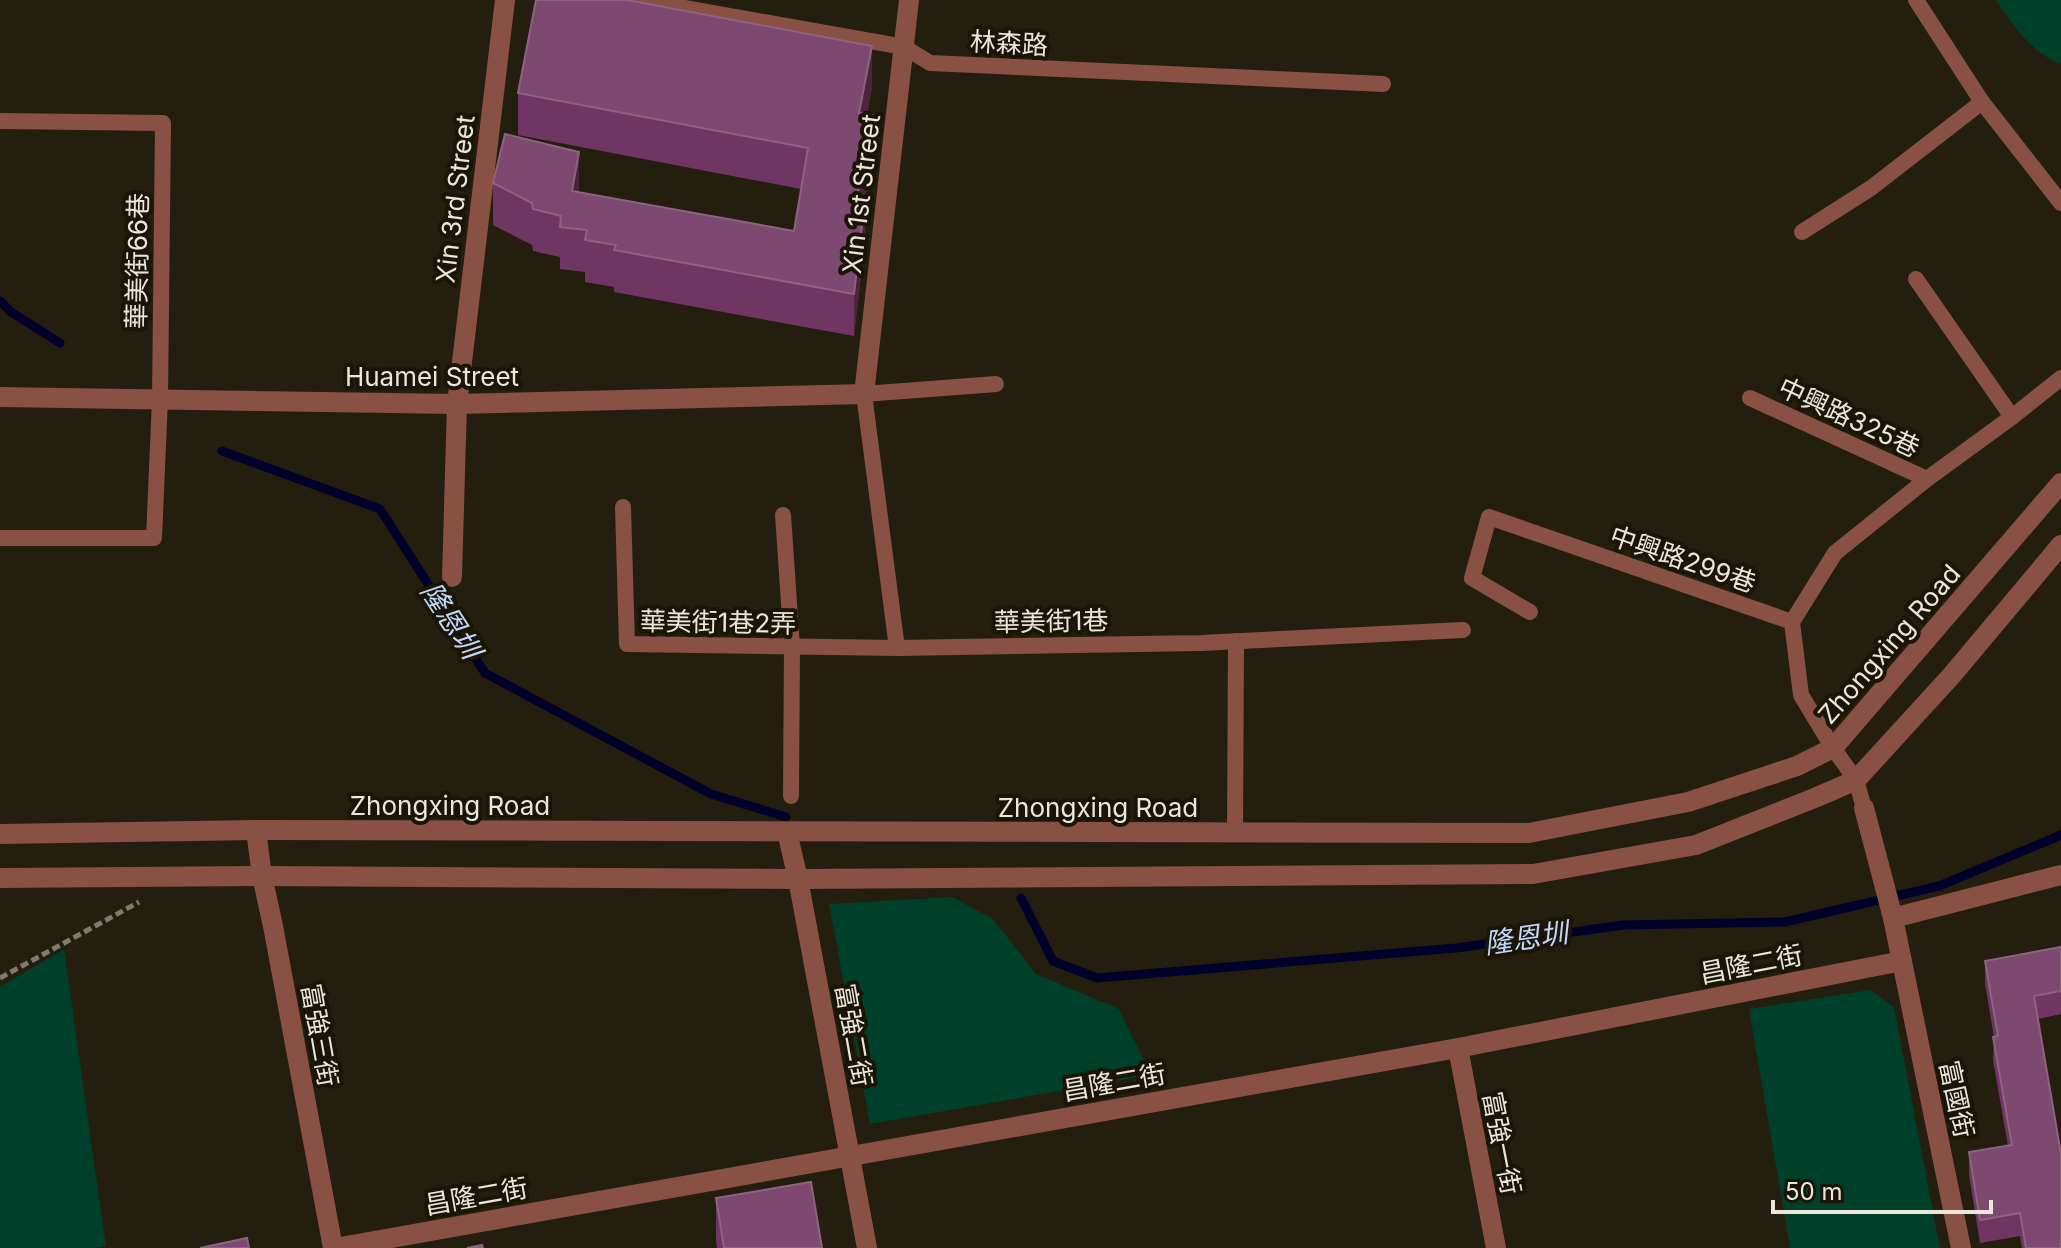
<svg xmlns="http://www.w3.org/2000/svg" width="2061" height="1248" viewBox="0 0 2061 1248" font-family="Inter,'Noto Sans TC',sans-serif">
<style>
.green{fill:#003f2a}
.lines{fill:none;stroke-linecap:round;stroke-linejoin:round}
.stream{stroke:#00012a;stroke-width:9}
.path{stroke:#807b6e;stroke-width:5;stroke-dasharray:8 4;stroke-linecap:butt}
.service{stroke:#885144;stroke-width:16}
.minor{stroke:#885144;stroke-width:20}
.tertiary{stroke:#885144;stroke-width:20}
.wall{fill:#703663}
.shaded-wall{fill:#4c253c}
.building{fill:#7d4970;stroke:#8e6281;stroke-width:2}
.labels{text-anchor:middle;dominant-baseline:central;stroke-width:8;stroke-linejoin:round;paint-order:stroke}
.street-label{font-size:26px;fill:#eae6dc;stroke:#1b1506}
.water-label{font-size:28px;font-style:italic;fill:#c0d6fb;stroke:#1b1506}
</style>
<rect width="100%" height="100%" fill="#241e0f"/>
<g class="green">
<path d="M1996,0H2061V64C2030,52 2014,26 1996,0Z"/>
<polygon points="952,897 993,919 1036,974 1119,1009 1151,1075 870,1124 829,904"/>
<polygon points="64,949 106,1246 94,1248 0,1248 0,987"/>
<polygon points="1870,990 1894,1007 1940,1248 1790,1248 1749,1009"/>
</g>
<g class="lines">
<g class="stream">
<polyline points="0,301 11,312 60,343"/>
<polyline points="222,451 380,509 485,673 711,794 786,817"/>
<polyline points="1021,898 1053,961 1097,978 1456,948 1624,925 1785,922 1939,886 2061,835"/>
</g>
<polyline class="path" points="0,978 139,902"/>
<g class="service">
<polyline points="640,0 904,47 930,63 1383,84"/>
<polyline points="1916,0 1982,102 2061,203"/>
<polyline points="0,121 163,123 160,399 154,538 0,538"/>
<polyline points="1802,232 1871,188 1982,102"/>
<polyline points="1916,279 2012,417"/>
<polyline points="1750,398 1927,479"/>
<polyline points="623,507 627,644 897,648 1201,643 1463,630"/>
<polyline points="783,515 792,647 791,796"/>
<polyline points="1530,612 1472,578 1489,517 1792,622 1801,695 1833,748 1856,780 1864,808"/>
<polyline points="1792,622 1835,553 1927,479 2012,417 2061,378"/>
<polyline points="897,648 864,394 996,384"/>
<polyline points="1235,833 1236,641"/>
</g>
<g class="minor">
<polyline points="0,397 457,404 864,394 909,0"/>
<polyline points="452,577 457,404 505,0"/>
<polyline points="1864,808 1893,918"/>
<polyline points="256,830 262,876 273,926 333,1248"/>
<polyline points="787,832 798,879 867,1248"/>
<polyline points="1458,1048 1496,1248"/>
<polyline points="335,1248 1458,1048 1902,961"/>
<polyline points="1961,1248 1893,918 2061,875"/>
</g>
<g class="tertiary">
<polyline points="0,834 256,830 1529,833 1688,802 1797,766 1833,748 2061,483"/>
<polyline points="0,878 262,876 798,879 1533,874 1696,845 1817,797 1856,780 1952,675 2061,545"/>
</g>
</g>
<g class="wall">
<polygon points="872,88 867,114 873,157 865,199 865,241 854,336 614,292 614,287 585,282 585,272 560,269 560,257 533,251 532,245 493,225 493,183 579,193 794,231 801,189 518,135 518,93"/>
<polygon points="2061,947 2061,1014 2038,1019 2061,1248 2022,1248 2020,1236 1980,1243 1969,1175 1969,1152 2008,1146 1993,1060 1994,1037 1985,984 1985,961"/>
<polygon points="716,1198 822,1248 717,1248 716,1240"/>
</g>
<g class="shaded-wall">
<polygon points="872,46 872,88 859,155 859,113"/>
<polygon points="873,115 873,157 857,239 857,197"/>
<polygon points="579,152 579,194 572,191"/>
<polygon points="865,199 865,241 854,336 854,294"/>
</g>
<g class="building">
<polygon points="536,0 627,0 872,46 859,113 873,115 857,197 865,199 854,294 614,250 616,245 585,240 587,230 560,227 561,216 533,209 532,203 493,183 505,134 579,152 572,191 794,231 808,148 518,93"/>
<polygon points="2061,947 2061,991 2034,996 2061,1154 2061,1248 2026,1248 2020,1213 1980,1220 1969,1152 2012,1145 1993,1037 1998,1036 1985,961"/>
<polygon points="811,1182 822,1248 724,1248 716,1198"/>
<polygon points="247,1238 249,1248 200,1248"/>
<polygon points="482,1245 483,1248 467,1248"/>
</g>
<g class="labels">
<g class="street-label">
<text transform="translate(1009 43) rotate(3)">林森路</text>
<text transform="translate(861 194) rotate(-83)">Xin 1st Street</text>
<text transform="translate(455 199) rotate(-83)">Xin 3rd Street</text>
<text transform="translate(137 261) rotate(-89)">華美街66巷</text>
<text x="432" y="376">Huamei Street</text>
<text transform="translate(1849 417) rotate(25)">中興路325巷</text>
<text transform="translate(1683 559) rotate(19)">中興路299巷</text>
<text transform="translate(1051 621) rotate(-1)">華美街1巷</text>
<text transform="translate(718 622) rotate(1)">華美街1巷2弄</text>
<text transform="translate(1889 644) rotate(-49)">Zhongxing Road</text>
<text x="450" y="805">Zhongxing Road</text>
<text x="1098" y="807">Zhongxing Road</text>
<text transform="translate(1751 964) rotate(-11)">昌隆二街</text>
<text transform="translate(320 1035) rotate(80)">富強三街</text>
<text transform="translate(854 1035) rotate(80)">富強二街</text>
<text transform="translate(1114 1082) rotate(-10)">昌隆二街</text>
<text transform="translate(1957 1099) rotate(78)">富國街</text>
<text transform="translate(1502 1143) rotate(79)">富強一街</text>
<text transform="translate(476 1196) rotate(-10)">昌隆二街</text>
</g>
<g class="water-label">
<text transform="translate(451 620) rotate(57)">隆恩圳</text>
<text transform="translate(1526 938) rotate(-8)">隆恩圳</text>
</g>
</g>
<path d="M1773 1200v12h218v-12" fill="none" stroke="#eae6dc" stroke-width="4"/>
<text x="1785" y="1200" font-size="24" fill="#eae6dc" stroke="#1b1506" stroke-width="6" paint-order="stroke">50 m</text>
</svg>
